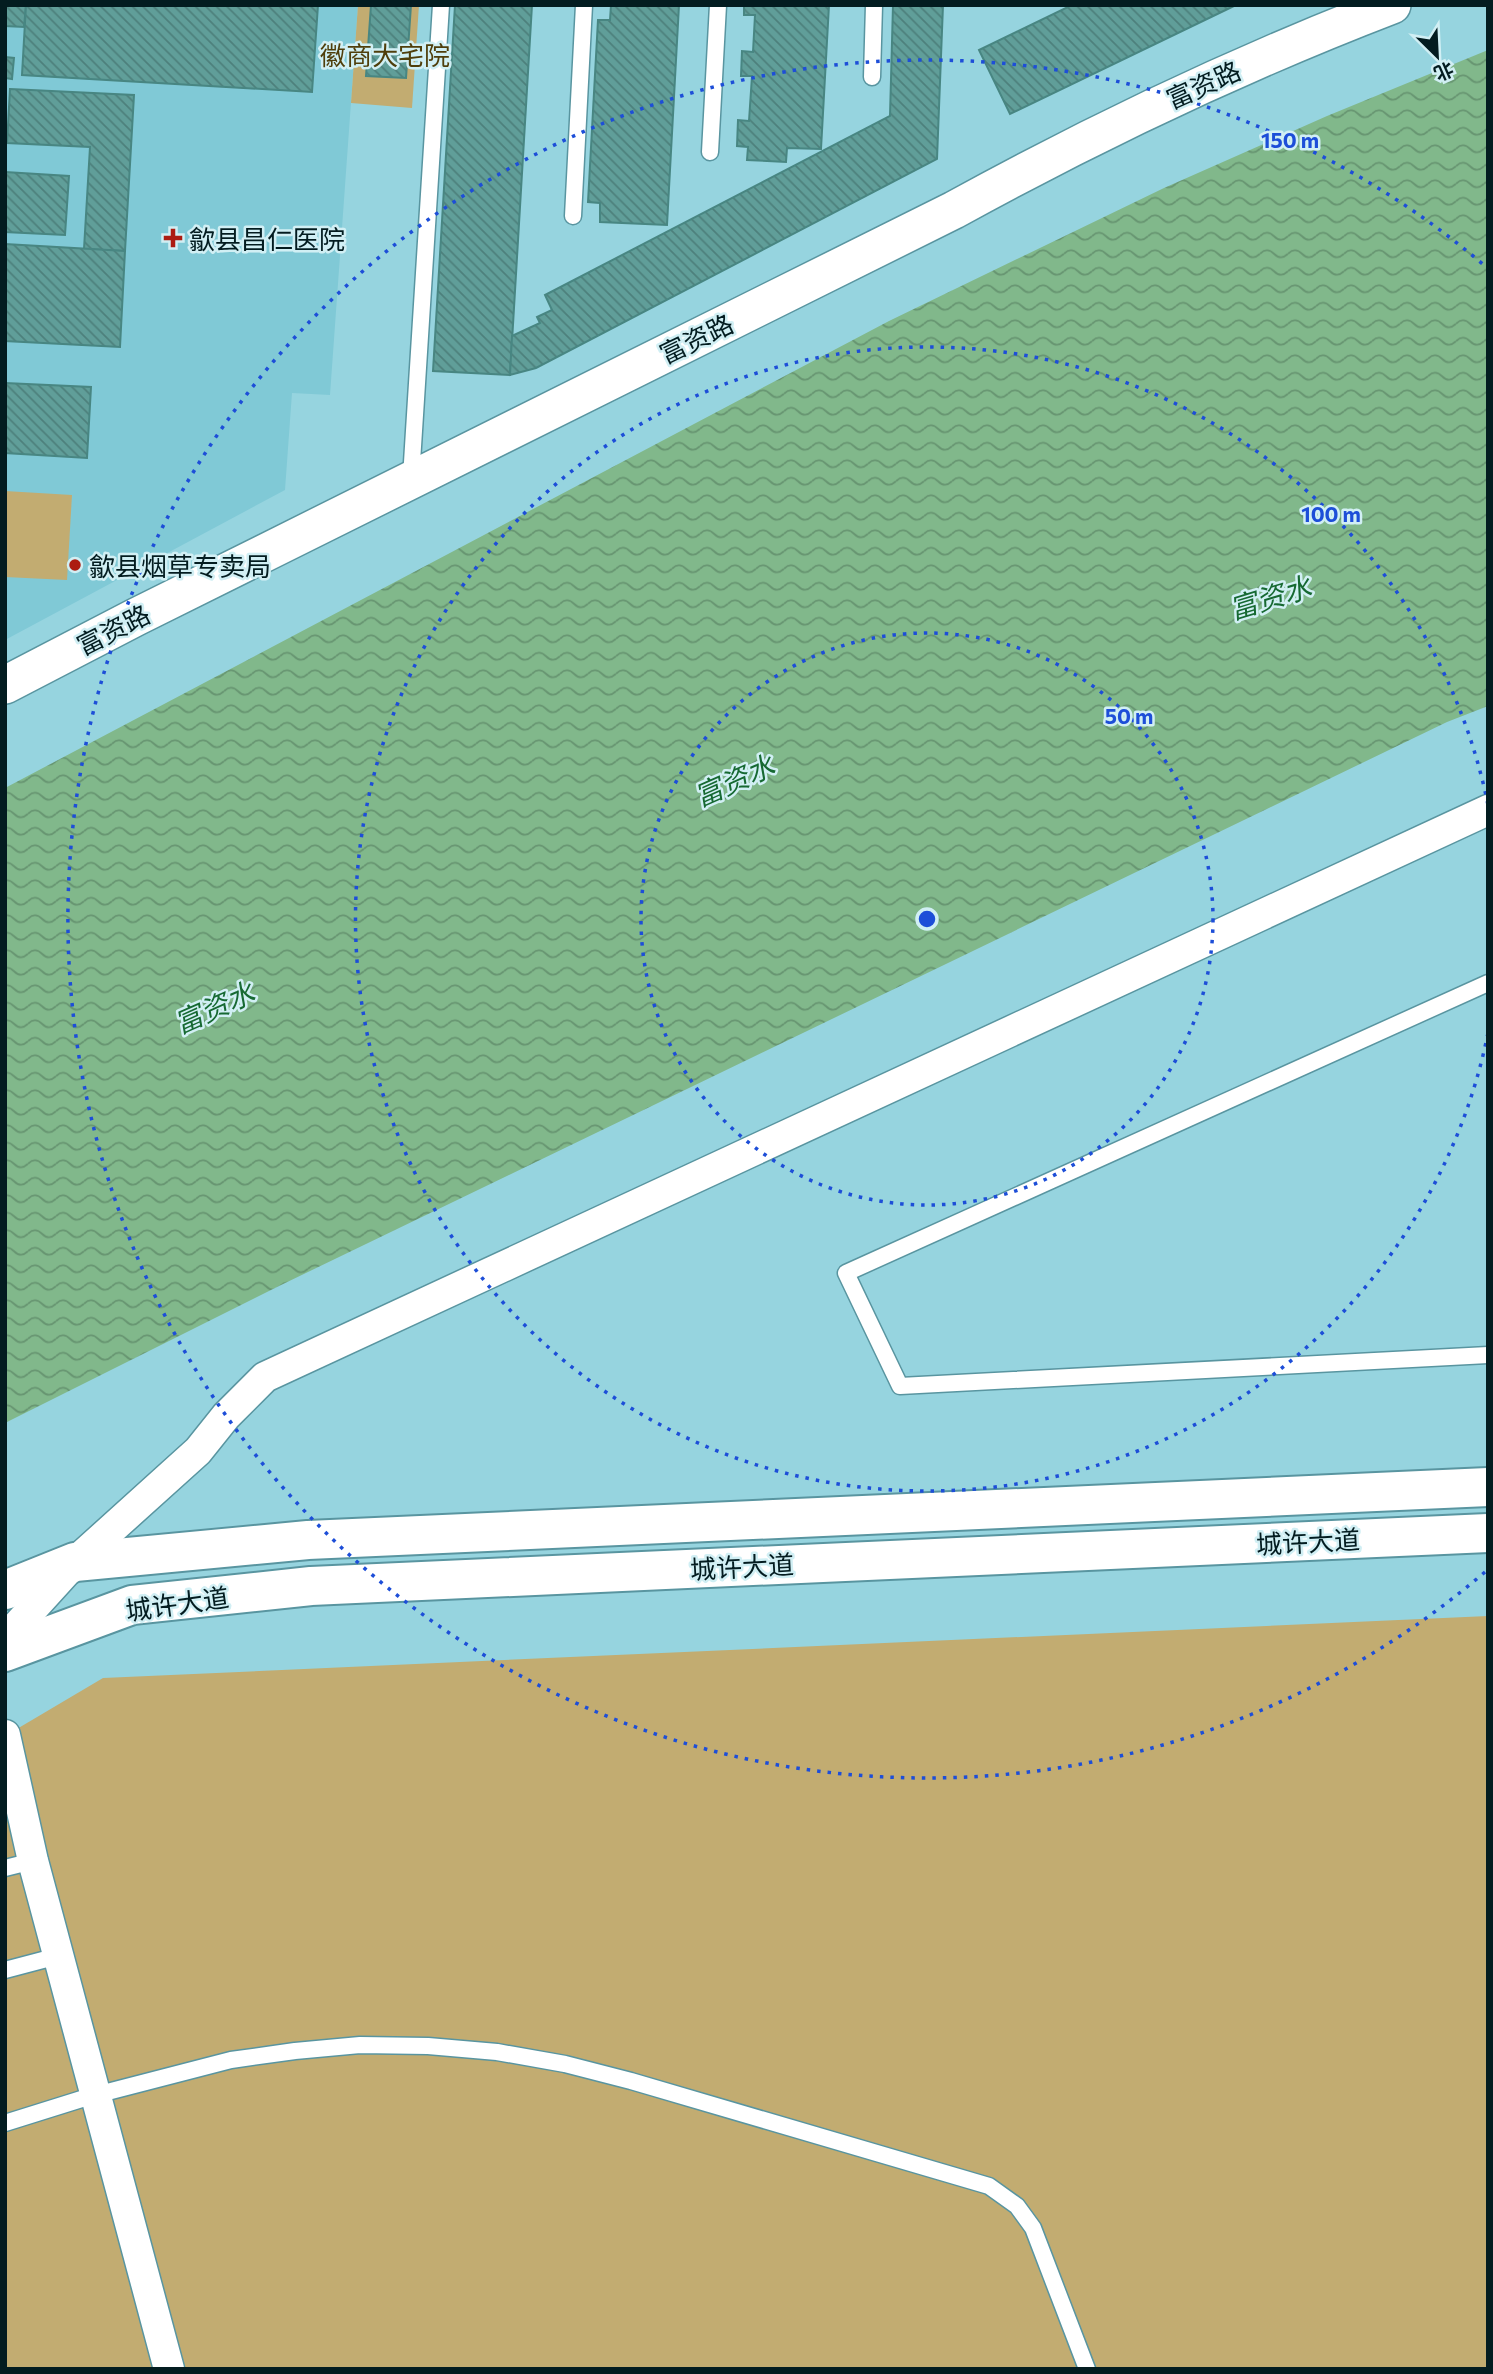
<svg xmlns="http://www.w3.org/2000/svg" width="1493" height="2374" viewBox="0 0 1493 2374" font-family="Commissioner,'Noto Sans SC',sans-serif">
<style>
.built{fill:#80c9d6}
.green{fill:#c2ac71}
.water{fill:url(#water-waves)}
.building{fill:url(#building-back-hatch);stroke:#488682;stroke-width:2}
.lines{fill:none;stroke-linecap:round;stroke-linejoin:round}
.service-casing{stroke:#5995a0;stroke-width:19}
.minor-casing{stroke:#5995a0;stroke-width:33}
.tertiary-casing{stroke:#5995a0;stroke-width:40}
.secondary-casing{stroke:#5995a0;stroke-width:42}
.service{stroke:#fff;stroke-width:16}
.minor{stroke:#fff;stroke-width:30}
.tertiary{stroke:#fff;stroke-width:37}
.secondary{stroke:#fff;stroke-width:38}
.ring{fill:none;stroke:#1d4ed8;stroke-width:3.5;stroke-dasharray:3.5 7}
.poi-dot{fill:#ac1c11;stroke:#d1eff4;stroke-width:2.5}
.labels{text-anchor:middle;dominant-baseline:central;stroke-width:5;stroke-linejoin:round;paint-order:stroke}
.park-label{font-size:26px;fill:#4f3e0b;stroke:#d1eff4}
.street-label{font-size:26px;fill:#031c20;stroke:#d1eff4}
.poi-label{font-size:26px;fill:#031c20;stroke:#d1eff4;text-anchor:start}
.water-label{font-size:28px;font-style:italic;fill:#166932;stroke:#d1eff4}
.centre{fill:#1d4ed8;stroke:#d1eff4;stroke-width:3.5}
.ring-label{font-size:21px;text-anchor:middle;font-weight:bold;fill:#1d4ed8;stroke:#d1eff4;stroke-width:5;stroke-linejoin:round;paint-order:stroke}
</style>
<defs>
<pattern id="water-waves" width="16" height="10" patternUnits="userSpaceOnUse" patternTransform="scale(1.75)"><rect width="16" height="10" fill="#81b88b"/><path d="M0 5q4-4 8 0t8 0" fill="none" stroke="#679571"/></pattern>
<pattern id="building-back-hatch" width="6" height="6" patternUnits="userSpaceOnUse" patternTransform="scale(1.75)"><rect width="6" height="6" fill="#609e99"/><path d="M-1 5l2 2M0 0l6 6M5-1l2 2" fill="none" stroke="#4d807c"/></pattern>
</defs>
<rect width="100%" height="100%" fill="#96d4df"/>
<polygon class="built" points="5,5 358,5 330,395 292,393 285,490 5,640"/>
<g class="green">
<polygon points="358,5 419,5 412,108 351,103"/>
<polygon points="5,491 72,495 67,580 5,577"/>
<polygon points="1488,1616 1488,2369 5,2369 5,1736 103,1678"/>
</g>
<polygon class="water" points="1488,50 1488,706 1447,722 279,1286 5,1423 5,788 889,321 1164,188 1327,116"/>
<g class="building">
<polygon points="5,5 26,5 24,27 5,26"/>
<polygon points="26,5 318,5 312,92 22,75"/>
<polygon points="371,5 411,5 406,78 366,76"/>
<polygon points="455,5 532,5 510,375 433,371"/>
<polygon points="611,5 679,5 667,225 600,222 600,203 588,202 598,20 610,20"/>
<polygon points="744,5 829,5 821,149 787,148 786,162 747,160 748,147 737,146 738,120 749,121 752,76 741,76 742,51 753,52 755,15 744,15"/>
<polygon points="893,5 943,5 937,159 536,368 510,375 512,336 540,323 537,317 552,310 545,295 890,116"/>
<polygon points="1072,5 1236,5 1010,114 979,50"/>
<polygon points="5,57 14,58 12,79 5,78"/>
<polygon points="10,89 134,95 125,251 84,249 90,147 7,143"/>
<polygon points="5,172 69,176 65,235 5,232"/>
<polygon points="5,244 125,251 120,347 5,341"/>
<polygon points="5,383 91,387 87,458 5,453"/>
</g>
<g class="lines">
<g class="service-casing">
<g id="service">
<polyline points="872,77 874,5"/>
<polyline points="710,152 718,5"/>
<polyline points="573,216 584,5"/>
<polyline points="411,478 441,5"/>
<polyline points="1488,983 846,1273 900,1386 1488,1355"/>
<polyline points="5,1868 33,1861"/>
<polyline points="5,1970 58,1956"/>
<polyline points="5,2123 88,2097 231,2060 295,2051 360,2045 428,2046 497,2052 565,2064 631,2081 989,2186 1017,2206 1033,2228 1087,2369"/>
</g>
</g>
<g class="minor-casing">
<g id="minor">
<polyline points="5,1639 75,1562 198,1451 226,1416 265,1377 1488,810"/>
<polyline points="5,1735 33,1861 169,2369"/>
</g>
</g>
<g class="tertiary-casing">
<path id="tertiary" d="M5,685L136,617L954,210C1096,132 1241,63 1392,5"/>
</g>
<g class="secondary-casing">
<g id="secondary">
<polyline points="5,1590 75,1562 308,1540 1488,1487"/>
<polyline points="5,1652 132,1605 311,1586 1488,1533"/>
</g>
</g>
<use href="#service" class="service"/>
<use href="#minor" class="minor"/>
<use href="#tertiary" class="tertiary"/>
<use href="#secondary" class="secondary"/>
</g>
<g class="ring">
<circle cx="927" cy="919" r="286"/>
<path d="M1488 1033A572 572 0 1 1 1488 805"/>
<path d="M1485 1572A859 859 0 1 1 1485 266"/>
</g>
<g class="poi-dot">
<path d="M169.5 227.5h7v7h7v7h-7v7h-7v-7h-7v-7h7z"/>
<circle cx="75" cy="565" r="7"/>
</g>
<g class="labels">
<g class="park-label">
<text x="385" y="54">徽商大宅院</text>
</g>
<g class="street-label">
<text transform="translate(1203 84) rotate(-24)">富资路</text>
<text transform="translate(696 338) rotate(-26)">富资路</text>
<text transform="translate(113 629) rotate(-27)">富资路</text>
<text transform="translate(1308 1541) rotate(-3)">城许大道</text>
<text transform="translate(742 1566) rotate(-3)">城许大道</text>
<text transform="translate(177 1603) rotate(-8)">城许大道</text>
</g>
<g class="poi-label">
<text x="189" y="238">歙县昌仁医院</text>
<text x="89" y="565">歙县烟草专卖局</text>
</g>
<g class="water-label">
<text transform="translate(1270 597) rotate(-17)">富资水</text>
<text transform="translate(734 780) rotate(-24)">富资水</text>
<text transform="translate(214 1007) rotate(-24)">富资水</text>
</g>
</g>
<circle cx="927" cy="919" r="10" class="centre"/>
<g class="ring-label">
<text x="1290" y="148">150 m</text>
<text x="1331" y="522">100 m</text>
<text x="1129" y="724">50 m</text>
</g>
<rect width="1493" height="2374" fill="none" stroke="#031c20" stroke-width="14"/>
<g transform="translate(1437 56) rotate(156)" stroke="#d1eff4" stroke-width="5" paint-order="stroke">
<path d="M0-5L12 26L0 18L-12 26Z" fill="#031c20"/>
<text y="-10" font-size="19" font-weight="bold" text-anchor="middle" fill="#031c20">北</text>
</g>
</svg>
